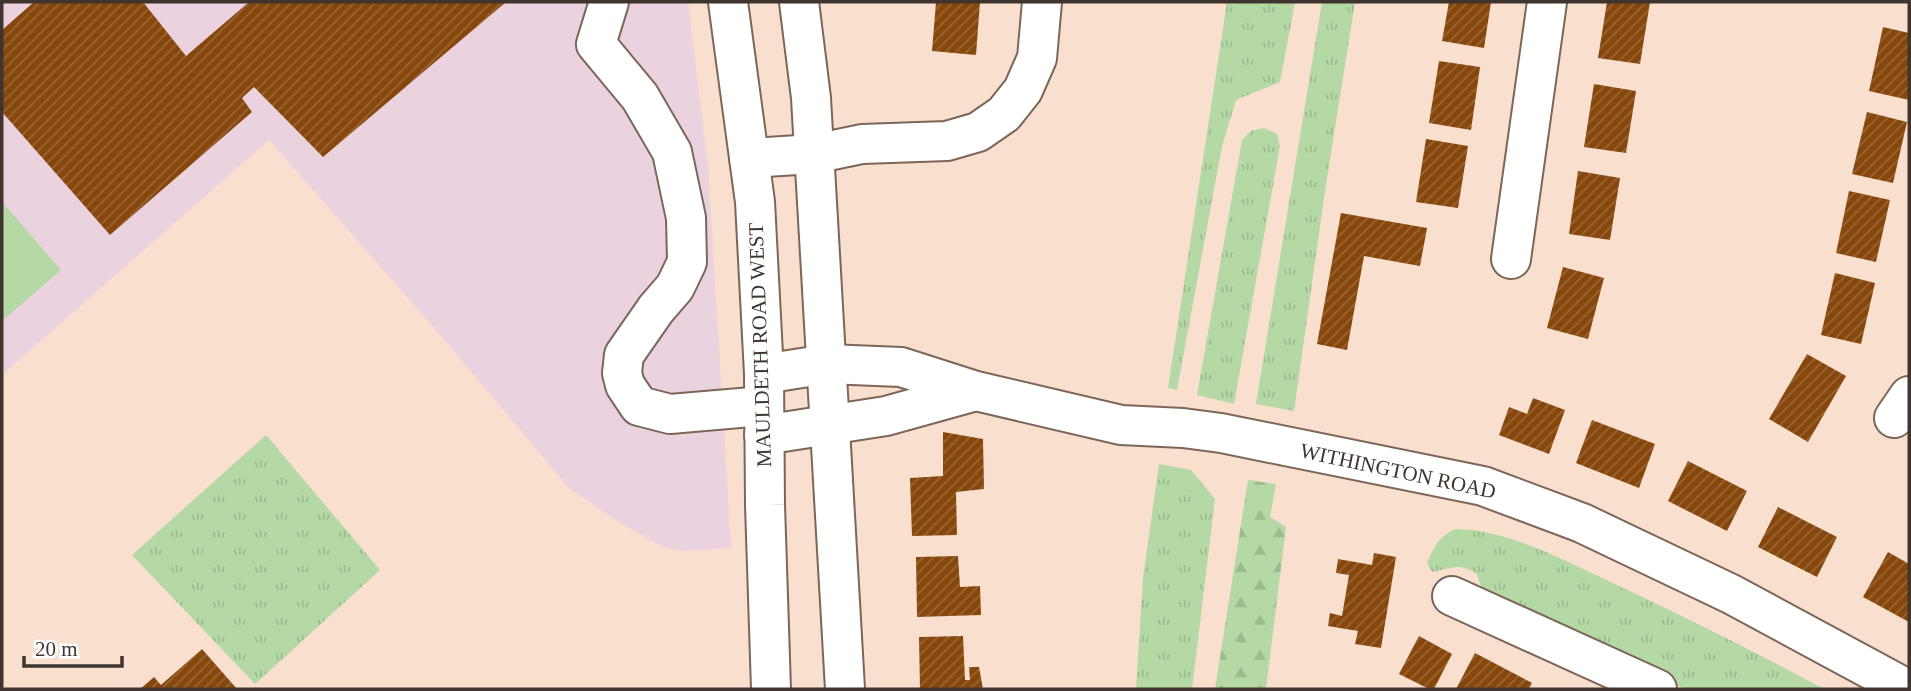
<svg xmlns="http://www.w3.org/2000/svg" width="1911" height="691" viewBox="0 0 1911 691" font-family="Georgia,serif">
<style>
.education{fill:#ead3df}
.grass{fill:url(#grass-tufts)}
.forest{fill:url(#forest-firs)}
.pitch{fill:#b4d9a4}
.building{fill:url(#building-hatch)}
.lines{fill:none;stroke-linecap:round;stroke-linejoin:round}
.minor-casing{stroke:#7d6657;stroke-width:42}
.minor{stroke:#fff;stroke-width:38}
.labels{text-anchor:middle;dominant-baseline:central;stroke-width:7;stroke-linejoin:round;paint-order:stroke}
.street-label{font-size:21px;fill:#3f352e;stroke:#fff}
</style>
<defs>
<pattern id="grass-tufts" width="24" height="20" patternUnits="userSpaceOnUse" patternTransform="scale(1.75)"><rect width="24" height="20" fill="#b4d9a4"/><path d="M3 7l-1-3M5 7V3M7 7l1-3M15 17l-1-3M17 17v-4M19 17l1-3" fill="none" stroke="#9cbb8e"/></pattern>
<pattern id="forest-firs" width="22" height="20" patternUnits="userSpaceOnUse" patternTransform="scale(1.75)"><rect width="22" height="20" fill="#b4d9a4"/><path d="M5 1l3.5 6h-7zM16 11l3.5 6h-7z" fill="#9cbb8e"/></pattern>
<pattern id="building-hatch" width="6" height="6" patternUnits="userSpaceOnUse" patternTransform="scale(1.75)"><rect width="6" height="6" fill="#87470a"/><path d="M-1 1l2-2M0 6l6-6M5 7l2-2" fill="none" stroke="#966638"/></pattern>
</defs>
<rect width="100%" height="100%" fill="#f9dfce"/>
<polygon class="education" points="2,2 688,2 708,166 731,548 680,551 664,548 614,519 569,488 436,330 269,140 2,375"/>
<g class="grass">
<polygon points="1227,2 1295,2 1280,82 1236,100 1222,146 1177,390 1168,388"/>
<polygon points="1322,2 1355,2 1325,191 1294,411 1256,404"/>
<polygon points="1264,128 1277,134 1280,146 1234,404 1197,395 1242,140 1251,131"/>
<polygon points="266,435 380,570 255,684 132,555"/>
<polygon points="1159,464 1191,470 1215,499 1192,689 1136,689 1143,578"/>
<path d="M1456,529C1507,530 1557,557 1602,578C1678,613 1751,650 1824,689H1685L1484,596L1477,574C1459,562 1452,568 1432,572L1427,563C1434,547 1439,536 1456,529Z"/>
</g>
<polygon class="forest" points="1248,480 1276,484 1270,517 1286,527 1266,689 1215,689"/>
<polygon class="pitch" points="2,202 61,270 2,321"/>
<g class="building">
<polygon points="34,2 143,2 186,56 249,2 506,2 323,157 254,87 242,98 252,112 110,235 2,112 2,30"/>
<polygon points="936,2 980,2 976,55 932,51"/>
<polygon points="1449,2 1491,2 1484,48 1442,41"/>
<polygon points="1607,2 1650,2 1640,64 1598,58"/>
<polygon points="1883,27 1909,33 1909,100 1869,91"/>
<polygon points="1439,61 1480,67 1471,130 1429,123"/>
<polygon points="1594,84 1636,91 1626,153 1584,147"/>
<polygon points="1867,112 1907,122 1893,183 1852,174"/>
<polygon points="1426,139 1468,146 1458,208 1416,202"/>
<polygon points="1578,171 1620,178 1610,240 1569,234"/>
<polygon points="1849,191 1890,200 1876,262 1836,253"/>
<polygon points="1341,213 1427,228 1420,266 1364,256 1347,350 1317,344"/>
<polygon points="1563,267 1604,278 1588,339 1547,328"/>
<polygon points="1835,273 1875,283 1861,344 1821,335"/>
<polygon points="1807,354 1846,376 1808,442 1769,419"/>
<polygon points="1533,398 1565,410 1549,454 1499,435 1509,407 1527,414"/>
<polygon points="1592,420 1655,444 1639,488 1576,463"/>
<polygon points="943,432 983,439 984,489 956,492 957,535 912,536 910,478 943,476"/>
<polygon points="1688,461 1747,491 1727,531 1668,501"/>
<polygon points="1778,507 1837,537 1817,577 1758,547"/>
<polygon points="1888,552 1909,564 1909,622 1863,597"/>
<polygon points="1374,553 1396,557 1381,648 1355,644 1358,631 1328,626 1330,613 1342,616 1349,575 1336,573 1338,559 1372,565"/>
<polygon points="958,556 960,587 980,586 981,615 917,617 916,557"/>
<polygon points="963,636 965,680 970,680 969,667 979,667 983,689 920,689 919,637"/>
<polygon points="1419,636 1452,654 1434,689 1429,689 1399,674"/>
<polygon points="202,649 237,689 140,689 154,677 161,685"/>
<polygon points="1475,653 1532,683 1529,689 1456,689"/>
</g>
<g class="lines">
<g class="minor-casing">
<g id="minor">
<polyline points="609,2 596,44 640,97 672,152 686,218 687,262 675,287 656,309 624,355 622,373 625,385 639,406 670,414 764,406"/>
<polyline points="728,2 755,202 764,374 765,505 771,689"/>
<polyline points="799,2 811,98 845,689"/>
<polyline points="749,158 814,154 862,144 947,141 978,132 1004,114 1023,90 1037,58 1042,2"/>
<polyline points="1511,259 1547,2"/>
<polyline points="764,374 827,364 901,367 976,391 1121,425 1183,428 1221,433 1483,486 1582,523 1731,594 1907,689"/>
<polyline points="1894,418 1909,396"/>
<polyline points="764,435 886,416 976,391"/>
<polyline points="1452,596 1657,689"/>
</g>
</g>
<use href="#minor" class="minor"/>
</g>
<g class="labels">
<g class="street-label">
<text transform="translate(760 345) rotate(-92)">MAULDETH ROAD WEST</text>
<text transform="translate(1398 471) rotate(12)">WITHINGTON ROAD</text>
</g>
</g>
<rect width="1911" height="691" fill="none" stroke="#3f352e" stroke-width="7"/>
<path d="M24 656v10h98v-10" fill="none" stroke="#3f352e" stroke-width="3.5"/>
<text x="35" y="656" font-size="21" fill="#3f352e" stroke="#ffffff" stroke-width="5" paint-order="stroke">20 m</text>
</svg>
